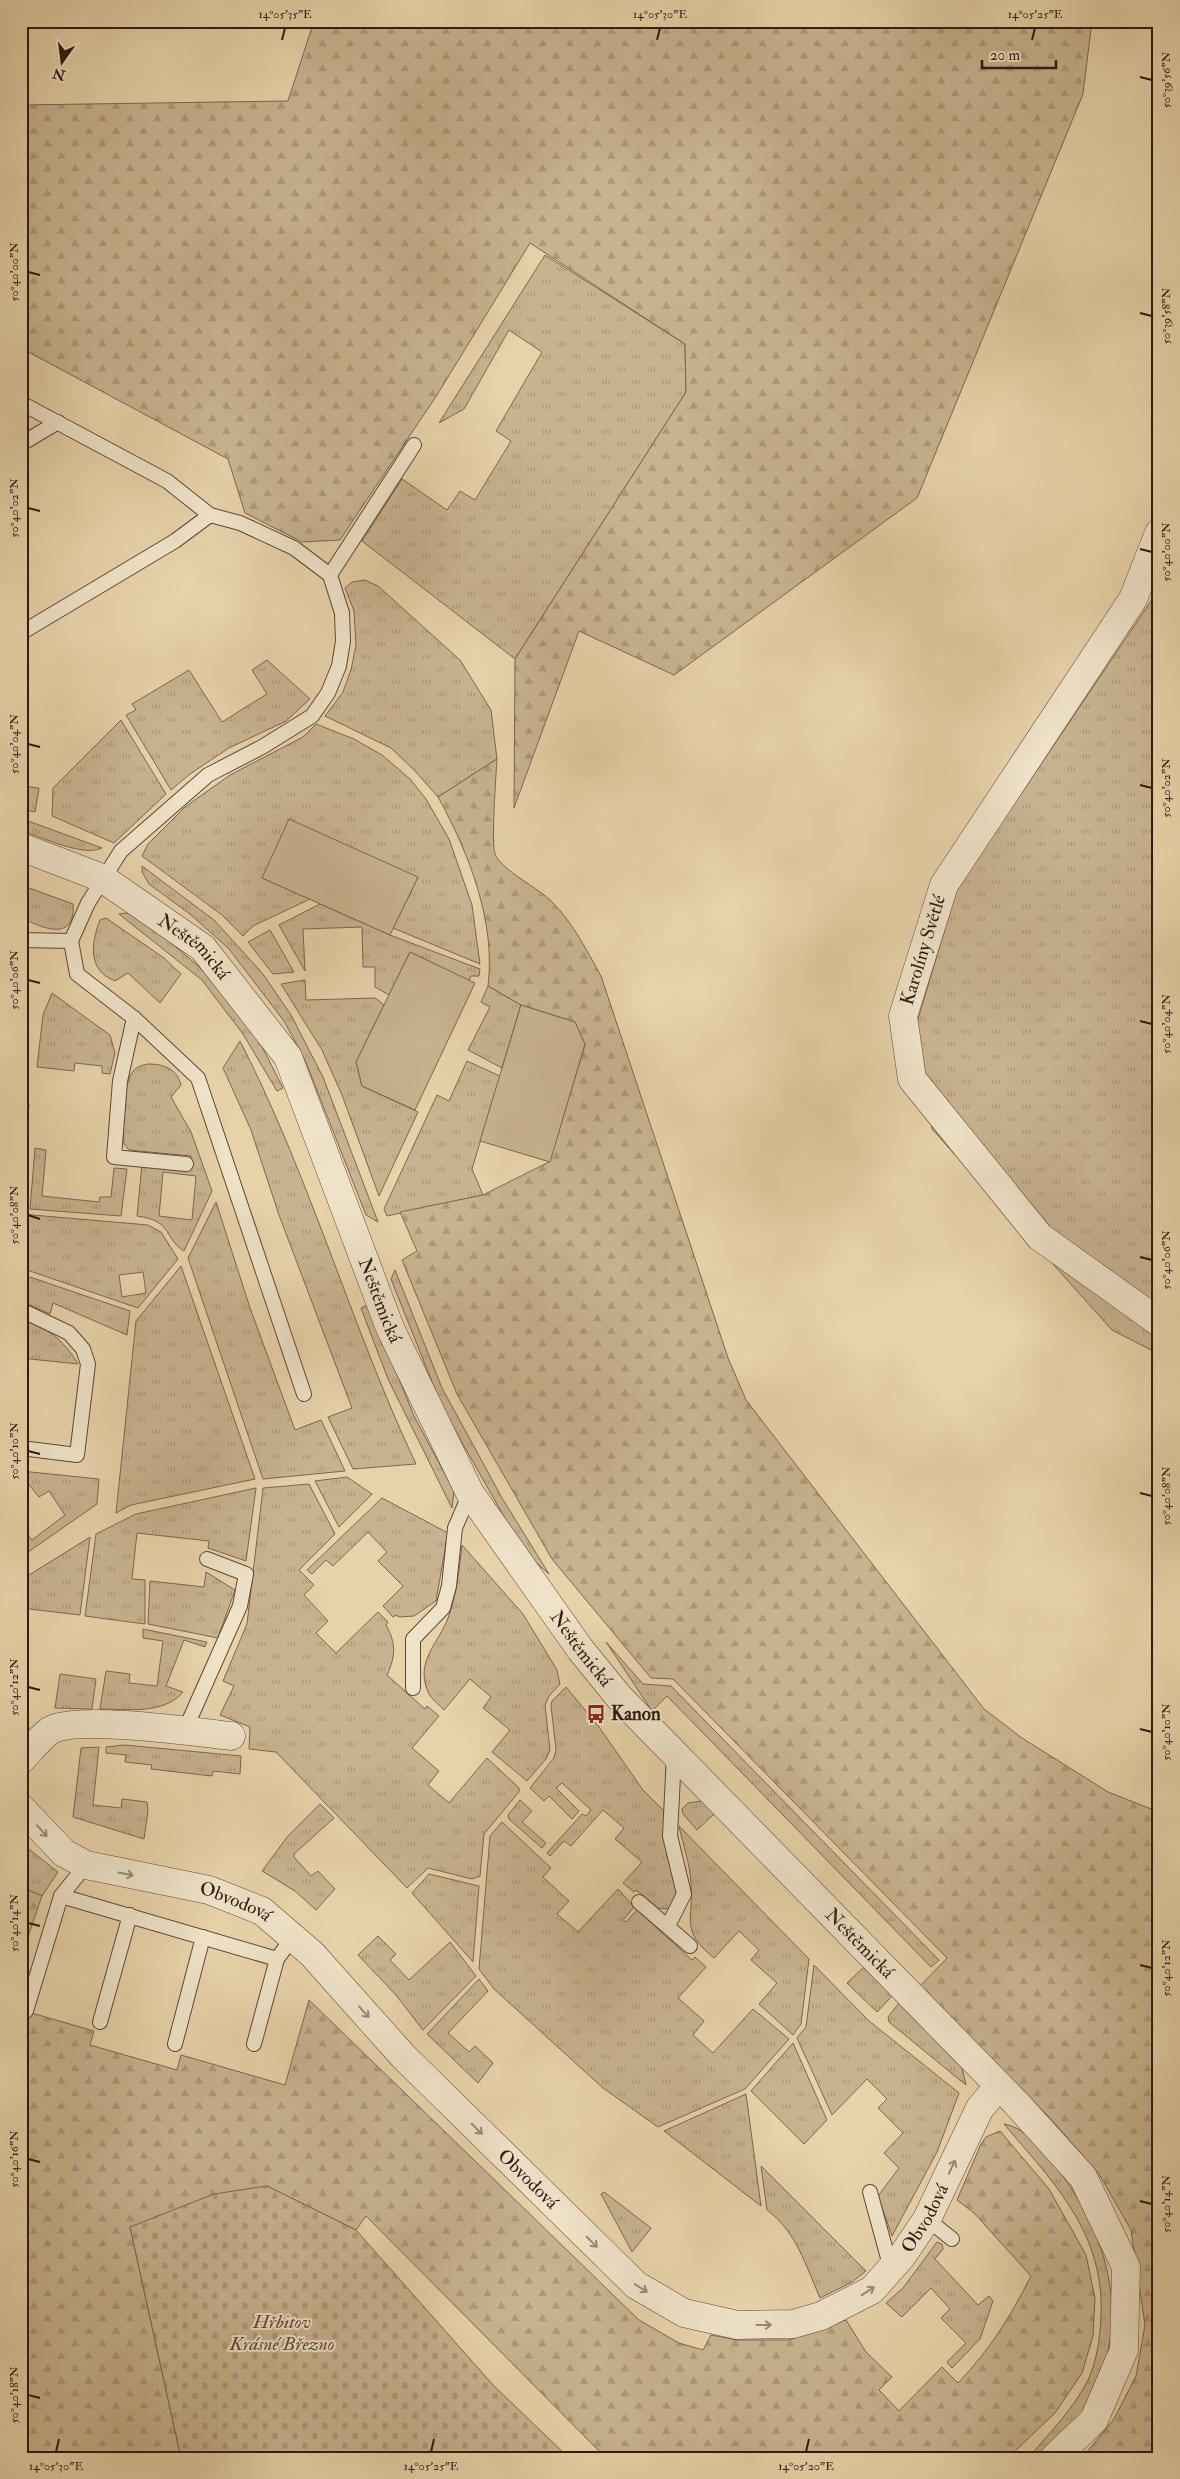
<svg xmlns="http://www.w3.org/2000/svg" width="1180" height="2479" font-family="'IM FELL Double Pica',serif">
<defs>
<pattern id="grass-tufts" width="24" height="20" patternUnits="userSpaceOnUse" patternTransform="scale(1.25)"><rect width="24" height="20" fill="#c8b390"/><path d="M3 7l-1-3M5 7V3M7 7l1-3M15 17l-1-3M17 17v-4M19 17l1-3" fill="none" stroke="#ac997b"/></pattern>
<pattern id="forest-firs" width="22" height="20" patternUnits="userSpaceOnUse" patternTransform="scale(1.25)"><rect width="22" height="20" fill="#c8b390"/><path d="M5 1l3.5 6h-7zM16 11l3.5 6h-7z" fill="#ac997b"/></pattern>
<pattern id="cemetery-stones" width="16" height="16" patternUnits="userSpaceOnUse" patternTransform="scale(1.25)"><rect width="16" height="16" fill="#c8b390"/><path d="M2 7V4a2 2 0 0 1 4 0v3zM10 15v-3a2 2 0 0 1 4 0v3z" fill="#ac997b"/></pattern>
</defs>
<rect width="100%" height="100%" fill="#e7d2aa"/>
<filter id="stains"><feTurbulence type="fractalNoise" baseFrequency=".004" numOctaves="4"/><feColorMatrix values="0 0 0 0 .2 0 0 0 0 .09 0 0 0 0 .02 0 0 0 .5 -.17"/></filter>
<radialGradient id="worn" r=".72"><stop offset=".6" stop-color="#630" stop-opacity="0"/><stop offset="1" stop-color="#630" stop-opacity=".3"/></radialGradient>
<g fill="url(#grass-tufts)" stroke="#7c6650" fill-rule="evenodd">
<path d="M545,255l140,89 1,48 -171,267 -153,-118 40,-62 45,31 13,-19 15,9 36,-59 -15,-10 46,-79 -33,-22 -45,79 -25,14z"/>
<path d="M365,580l13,6 82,74 31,50 6,49 -59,38 -23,-26 -24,-23 -66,-32 18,-24 8,-22 5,-25 -2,-34 -9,-23 7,-6z"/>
<path d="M1159,589v765l-47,-24 -180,-201 -16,-103 41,-137z"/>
<path d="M267,660l43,39 -24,22 -57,27 -39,26 -19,16 -45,-75 10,-5 -4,-6 57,-34 33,52 45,-28 -15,-24z"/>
<path d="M121,720l45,74 -52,49 -62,-27 1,-28z"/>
<path d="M316,724l38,15 28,16 28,24 16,20 23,40 23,66 8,59 -87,-36 25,-51 -156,1 48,21 -57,27 -10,10 -21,-21 -80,-59 6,-12 37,-37 45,-32 73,-38z"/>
<path d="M21,786l18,2 -4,24 -14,-3z"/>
<path d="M28,821l74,27c-18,9 -58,-10 -77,-16z"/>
<path d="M142,866l72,54 49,54 28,41 32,62 55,145 -12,-7 -61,-155 -21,-39 -55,-72 -39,-35 -41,-30 -7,-12z"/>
<path d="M21,885l52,19c3,38 -31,25 -52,13z"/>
<path d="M320,904l70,31 90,34 -1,7h-8l-2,5 -59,-29 -21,43 -14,-8v-20h-12l-1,-40 -59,2 2,42 -26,-46z"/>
<path d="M126,913l11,1 73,62 46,59 27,53 -6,3 -34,-57 -41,-54 -83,-66z"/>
<path d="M106,918l58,40 17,16 -21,29 -32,-30 -13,8c-28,-11 -24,-38 -15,-61z"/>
<path d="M270,930l24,42 -21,2 -25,-32z"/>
<path d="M305,980l1,20 69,-2 9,7 -28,57 6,24 56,26 -39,84 -37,-101 -20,-45 -41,-66z"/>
<path d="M488,986l33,19 -19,63 -34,-18 22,-43 -9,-5z"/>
<path d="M52,993l58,42 5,18 -5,21 -8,-1v-7l-27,-3 -1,8 -37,-4 6,-52z"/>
<path d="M240,1041c70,136 111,285 176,423l-63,5 -25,-52 24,-9 -73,-193 -28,-85 -28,-62z"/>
<path d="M467,1061l33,15 -28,93 11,26 -96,21 -3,-7 53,-114 12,6z"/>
<path d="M148,1064c16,0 29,5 33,21l-10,12 20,35 21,59 -28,60c-21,-13 -10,-30 -47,-35l5,-52 48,5 1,-13 -62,-6 -5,-6c-1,-17 -2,-61 10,-74 4,-4 9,-5 14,-6zM163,1172l33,4 -4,44 -33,-4z"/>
<path d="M21,1103l8,1 -8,86z"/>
<path d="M35,1148l11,2 -4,46 57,6 1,-5h11l3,-29 13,1 -6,47 -91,-7z"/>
<path d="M216,1202l34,106 45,122 26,-10 24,51 -82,8 -75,-221z"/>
<path d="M21,1214l127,11 13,7 17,27 -40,49 -117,-40zM143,1272l3,21 -24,4 -3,-22z"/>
<path d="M181,1266l74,213 -124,26 -15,8 20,-192z"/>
<path d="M395,1270l47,118 60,110 47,76 -25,-22 -82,-145 -51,-128z"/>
<path d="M21,1274l109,37 -3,24 -74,-32 -3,11 -29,-13z"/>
<path d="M369,1304l45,112 40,75 -2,17 -64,-129 -27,-71z"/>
<path d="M21,1316c24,10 44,25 57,48l-57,-6z"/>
<path d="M21,1471l78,8 -2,25 -76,53v-31l11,14 33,-25 -16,-24 -10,6 -18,-22z"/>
<path d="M347,1477l25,17 -33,33 -24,-46z"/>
<path d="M309,1484l26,50 -36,36 15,15 -10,10 24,26 -12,12 20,20 42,-41 10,10 -2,3c10,18 10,31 1,50l38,34 2,-3 12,10 -27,32 27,23 -11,14 21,18 38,-45 32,30v4l-35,42 -4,42 -8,3 -44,-11 -21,20 -131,-136 -27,-3 1,-22 -30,-12 14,-29 -11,-5 24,-57 16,-136z"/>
<path d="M256,1488l-10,73 -38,-13 1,-7 -72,-8 -5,46 13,1v44l-60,-8 11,-82 40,-20z"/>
<path d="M382,1498l66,35 -12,68 -22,15 -15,1 -3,-2 -3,2 -10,-11 20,-20 -25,-25 9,-9 -19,-20 -35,34 -7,-6 -14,14 -5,-4z"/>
<path d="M90,1537l-10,78 -59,-7v-28z"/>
<path d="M462,1545l61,69 34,56 3,14 -11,12 -4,9 5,45 -4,9 -19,22 -35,-29 18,-22 -27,-22 8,-11 -21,-18 -26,31c-6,-6 -15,-13 -17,-21 -11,-28 12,-47 21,-71 9,-24 11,-48 14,-73z"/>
<path d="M206,1572l29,18 -17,48 -70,-14 2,-43 54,6z"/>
<path d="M143,1629l64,13 -2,5 -21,-7 -18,46 17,6c-19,23 -57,17 -83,17l6,-38 24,3 -1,9 28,3 6,-45 -20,-3z"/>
<path d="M606,1642l37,42 28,2 268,274 -8,7 -264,-271 -15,15z"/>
<path d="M60,1674l36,5 -4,30 -37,-1z"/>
<path d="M566,1687l33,40 44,63 23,23 10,80 -2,10 -7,6 -9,-1 -22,-18 -2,2 -11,-9 19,-21 -27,-23 9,-11 -21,-18 -32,36 -7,-5 -14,15 -3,-3 35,-39 4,2 5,-6 -29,-27 -6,5 23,23 -7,8 -23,-23 -5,5 -14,-13 24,-30 2,-8 -5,-44 1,-5z"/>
<path d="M125,1745l116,11 -1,18 -27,-3 -1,5 -61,-7 1,-4 -27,-3 1,-7 -20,-2v-6z"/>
<path d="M99,1747l-6,58 28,3 1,-9 25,3 1,9 -4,28 -71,-22 8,-69z"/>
<path d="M520,1800l12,11 -10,11 24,21 -4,5 -33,-29 -1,-4z"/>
<path d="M701,1801l13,13 -17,16 -14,-16 -1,-5 6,-6z"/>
<path d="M320,1804l14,14 -40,36v3l17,19 7,-5 17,18 -19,21 -21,-19 -33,-20 26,-35z"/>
<path d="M502,1822l49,46 -8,9 26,24 -12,13 21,18 40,-43 16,18 -11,13 3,2 11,-12 55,50 3,-3 11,10 -28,31 26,23 -11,14 20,18 40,-44 36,30 -44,50 -87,38 -55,-39 -109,-99 -15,-20 11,-133z"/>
<path d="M679,1826l130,133 -8,65 -8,11 -34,-31 18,-21 -26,-23 8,-10 -20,-19 -25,27c-35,-29 -20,-37 -23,-75 -1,-19 -8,-38 -12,-57z"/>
<path d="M21,1843l37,29 -16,24 -21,-9z"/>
<path d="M429,1874l50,12 -6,76 -61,-69z"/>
<path d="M378,1936l18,18 -6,6 19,20 41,-38 26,34 -53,54 -28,-36 -37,-39z"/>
<path d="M814,1965l54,55 91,73 -22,59 -45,84 -14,-40 21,-28 -15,-15 19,-20 -25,-25 9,-9 -20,-20 -35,36 -35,-77 9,-11z"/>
<path d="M864,1967l28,29 -15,16 -30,-29z"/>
<path d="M479,1979l9,12 -40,42 21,19 6,-6 18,17 -15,20 -51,-49z"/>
<path d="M899,2003l63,65 4,17 -77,-63 -1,-5z"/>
<path d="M793,2043l34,77 -23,24 -53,-53z"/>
<path d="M746,2094l15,112 -97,-75z"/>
<path d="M1004,2124c26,5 42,30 58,51 51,69 69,154 25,231 -12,20 -30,36 -45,52h-17l6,-3c20,-24 43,-47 57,-75 9,-19 12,-43 13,-63 4,-84 -47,-134 -97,-193z"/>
<path d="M761,2166l105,105 -14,11 -32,16c-14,-32 -24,-67 -53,-88z"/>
<path d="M604,2192l47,36 -19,24 -31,-58z"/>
<path d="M937,2242l5,2 1,5 -8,10 43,46 11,-9 4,5 -13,38 -28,29 -5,-6 19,-19 -25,-25 9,-9 -19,-21 -29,29 -16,-14 17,-15z"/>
</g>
<g fill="url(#forest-firs)" stroke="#7c6650">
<path d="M314,21h778l-9,73 -166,404 -243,177 -95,-44 -65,177 1,-149 171,-267 -1,-48 -155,-101 -93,152 -97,145 -38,2 -57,-29 -17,-54 -207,-111v-243l267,-4z"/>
<path d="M497,759c-1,16 -6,84 -2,95 7,17 43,33 58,49 20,20 34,48 48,73l127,382 18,42 238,309 38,29 86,54 51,20v646h-77l32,-39 22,-43 9,-51 -14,-95 -32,-56 -49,-56 -130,-132 27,-28 -274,-279 -22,-1 -99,-119 -95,-165 -55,-134 15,-9 -17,-39 83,-17 66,-33 36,-117 -10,-23 -54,-17 -33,-19c8,-64 -19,-133 -50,-189z"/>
<path d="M21,1887l21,9 -21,61z"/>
<path d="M309,2000l330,320 40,23 24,7 8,-15 26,5h52l57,-20 20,32 26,25 -13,13 20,21 43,-44 16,16c32,-33 52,-66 73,-107l-57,-63 -17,-13 24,-56 5,-7 14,-6 49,58 37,66 9,43 -2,38 -11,37 -27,40 -43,41 -6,4h-400l-240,-242 -10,14 -89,-44 -137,41 51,231h-160v-448l73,21 -4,14 87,25 4,-15 104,30z"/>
</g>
<path fill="url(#cemetery-stones)" stroke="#7c6650" d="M267,2186l89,44 137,155 76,73h-388l-51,-231 84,-33z"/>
<g fill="#c8b390" stroke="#7c6650">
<path d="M289,819l129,58 -28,58 -128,-57z"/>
<path d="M410,952l65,31 -60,127 -53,-24 -6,-24z"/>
<path d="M521,1005l54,17 10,22 -35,118 -70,-21z"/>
</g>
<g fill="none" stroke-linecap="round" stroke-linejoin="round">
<g stroke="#5d4837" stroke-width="16">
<g id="lane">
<path d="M21,403l146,78 43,34 30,8 54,25 36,27 12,38 1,28 -4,25 -11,27 -16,23 -50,31 -54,28 -87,76 -33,52 -17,38 6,33 57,44 64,60 106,316"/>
<path d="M21,444l37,-22"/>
<path d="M330,575l84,-130"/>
<path d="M21,633l154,-92 35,-26"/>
<path d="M21,940l50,1"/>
<path d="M134,1018l-14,63 -6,76 72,7"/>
<path d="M21,1310l48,23 14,16 5,15 -11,91 -56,-7"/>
<path d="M413,1688v-49l30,-31 6,-22 6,-58 15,-35"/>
<path d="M185,1730l55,-124 6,-32 -39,-15"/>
<path d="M86,1865l-25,31 216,63 16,-22"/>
<path d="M639,1902l51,44"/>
<path d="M668,1926l16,-32 -14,-58 4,-81"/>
<path d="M26,2011l35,-115"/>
<path d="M100,2022l30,-107"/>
<path d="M175,2044l28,-107"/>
<path d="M254,2044l23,-85"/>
<path d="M870,2192l21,77"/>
<path d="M927,2219l25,20"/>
</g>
</g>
<g stroke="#5d4837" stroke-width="29">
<g id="street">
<path d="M1159,533l-26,66 -189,286 -41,131 9,63 128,158 119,85"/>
<path id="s1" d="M21,847l81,31 101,70 85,109 102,271 80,165 110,156 39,48 396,405 68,75 43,90 -2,83 -30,70 -40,38"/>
<path d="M21,1760c9,-9 20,-24 30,-30 28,-15 145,2 180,6"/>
<path id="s2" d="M21,1808l43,45 22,12 123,25 53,21 50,43 91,102 233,229 48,28 53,12 56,-1 28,-8 51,-26 30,-34 25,-37 53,-111 19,-22"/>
</g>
</g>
<use href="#lane" stroke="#efe2c8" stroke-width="14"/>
<use href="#street" stroke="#efe2c8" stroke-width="28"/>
</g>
<defs><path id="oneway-shaft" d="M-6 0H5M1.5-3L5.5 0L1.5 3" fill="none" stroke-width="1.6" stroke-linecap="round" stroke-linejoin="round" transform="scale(1.25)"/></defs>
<g stroke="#998876">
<use href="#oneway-shaft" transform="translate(42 1831) rotate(48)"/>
<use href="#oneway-shaft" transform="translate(126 1874) rotate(12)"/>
<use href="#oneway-shaft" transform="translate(364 2012) rotate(48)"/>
<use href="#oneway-shaft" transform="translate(477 2129) rotate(45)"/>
<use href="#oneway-shaft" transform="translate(952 2167) rotate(-65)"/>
<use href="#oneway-shaft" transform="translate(592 2242) rotate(45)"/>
<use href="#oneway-shaft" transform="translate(641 2288) rotate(32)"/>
<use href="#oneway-shaft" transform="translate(868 2291) rotate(-33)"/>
<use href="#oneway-shaft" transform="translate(764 2325)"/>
</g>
<path fill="none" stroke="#2f1a11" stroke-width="2" d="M282,40l3,-12M657,40l3,-12M1032,40l3,-12M1140,77l12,3M28,272l12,3M1140,313l12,3M28,508l12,3M1140,549l12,3M28,744l12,3M1140,785l12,3M28,980l12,3M1140,1021l12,3M28,1215l12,4M1140,1257l12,3M28,1451l12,3M1140,1493l12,3M28,1687l12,3M1140,1729l12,3M28,1923l12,3M1140,1965l12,3M28,2159l12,3M1140,2201l12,3M28,2395l12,3M56,2452l3,-13M431,2452l3,-13M806,2452l3,-13"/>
<defs>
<g id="bus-bare" transform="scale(1.5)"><path d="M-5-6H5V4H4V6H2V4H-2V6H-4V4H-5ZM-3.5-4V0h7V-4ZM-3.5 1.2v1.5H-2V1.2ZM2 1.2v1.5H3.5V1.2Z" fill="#8f2418" stroke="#efe2c8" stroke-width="2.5" paint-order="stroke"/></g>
</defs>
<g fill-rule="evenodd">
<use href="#bus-bare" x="596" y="1714"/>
</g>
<g text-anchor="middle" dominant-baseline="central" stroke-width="4" stroke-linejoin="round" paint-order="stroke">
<g font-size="19" fill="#2f1a11" stroke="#efe2c8">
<text stroke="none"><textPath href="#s1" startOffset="202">Neštěmická</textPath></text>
<text transform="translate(923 950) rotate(-73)">Karolíny Světlé</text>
<text stroke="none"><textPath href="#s1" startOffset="608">Neštěmická</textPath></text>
<text stroke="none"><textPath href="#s1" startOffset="1012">Neštěmická</textPath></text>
<text stroke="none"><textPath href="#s2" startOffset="242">Obvodová</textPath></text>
<text stroke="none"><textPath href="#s1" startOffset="1418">Neštěmická</textPath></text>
<text stroke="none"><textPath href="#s2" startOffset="648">Obvodová</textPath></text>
<text stroke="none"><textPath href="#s2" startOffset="1141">Obvodová</textPath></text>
</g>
<g font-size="19" font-weight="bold" fill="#2f1a11" stroke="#efe2c8" text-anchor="start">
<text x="611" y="1714">Kanon</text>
</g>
<g font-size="19" font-style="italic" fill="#5d4837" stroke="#efe2c8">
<text x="282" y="2322">Hřbitov<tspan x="282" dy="22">Krásné Březno</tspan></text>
</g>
</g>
<rect width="1180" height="2479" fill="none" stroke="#e7d2aa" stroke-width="55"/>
<g transform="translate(62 62) rotate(194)" stroke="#efe2c8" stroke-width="4" paint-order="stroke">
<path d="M0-4L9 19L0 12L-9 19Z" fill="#2f1a11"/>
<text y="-8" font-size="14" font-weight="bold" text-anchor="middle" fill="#2f1a11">N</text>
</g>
<path d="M982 60v8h74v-8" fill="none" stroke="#2f1a11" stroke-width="2.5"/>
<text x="990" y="60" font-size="15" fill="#2f1a11" stroke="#efe2c8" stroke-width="4" paint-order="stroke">20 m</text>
<rect x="28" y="28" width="1124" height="2424" fill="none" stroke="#2f1a11" stroke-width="2"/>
<g font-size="12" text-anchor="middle" fill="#2f1a11">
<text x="285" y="18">14°05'35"E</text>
<text x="660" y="18">14°05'30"E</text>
<text x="1035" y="18">14°05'25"E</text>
<text transform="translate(1166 80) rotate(-90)" y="4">50°39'56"N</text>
<text transform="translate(14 272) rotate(-90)" y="4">50°40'00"N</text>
<text transform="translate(1166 316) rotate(-90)" y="4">50°39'58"N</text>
<text transform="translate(14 508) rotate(-90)" y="4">50°40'02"N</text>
<text transform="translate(1166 552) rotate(-90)" y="4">50°40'00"N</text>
<text transform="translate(14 744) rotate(-90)" y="4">50°40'04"N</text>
<text transform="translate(1166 788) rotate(-90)" y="4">50°40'02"N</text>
<text transform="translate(14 980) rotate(-90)" y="4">50°40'06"N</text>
<text transform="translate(1166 1024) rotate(-90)" y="4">50°40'04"N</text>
<text transform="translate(14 1215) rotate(-90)" y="4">50°40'08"N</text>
<text transform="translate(1166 1260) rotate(-90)" y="4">50°40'06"N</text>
<text transform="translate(14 1451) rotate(-90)" y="4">50°40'10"N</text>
<text transform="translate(1166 1496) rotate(-90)" y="4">50°40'08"N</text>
<text transform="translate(14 1687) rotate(-90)" y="4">50°40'12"N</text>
<text transform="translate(1166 1732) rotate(-90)" y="4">50°40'10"N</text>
<text transform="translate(14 1923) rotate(-90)" y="4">50°40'14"N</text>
<text transform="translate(1166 1968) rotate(-90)" y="4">50°40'12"N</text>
<text transform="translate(14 2159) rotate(-90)" y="4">50°40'16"N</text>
<text transform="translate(1166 2204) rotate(-90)" y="4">50°40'14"N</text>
<text transform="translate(14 2395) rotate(-90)" y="4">50°40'18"N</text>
<text x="56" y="2470">14°05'30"E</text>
<text x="431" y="2470">14°05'25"E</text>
<text x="806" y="2470">14°05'20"E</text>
</g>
<rect width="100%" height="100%" filter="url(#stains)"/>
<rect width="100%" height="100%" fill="url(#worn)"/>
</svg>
